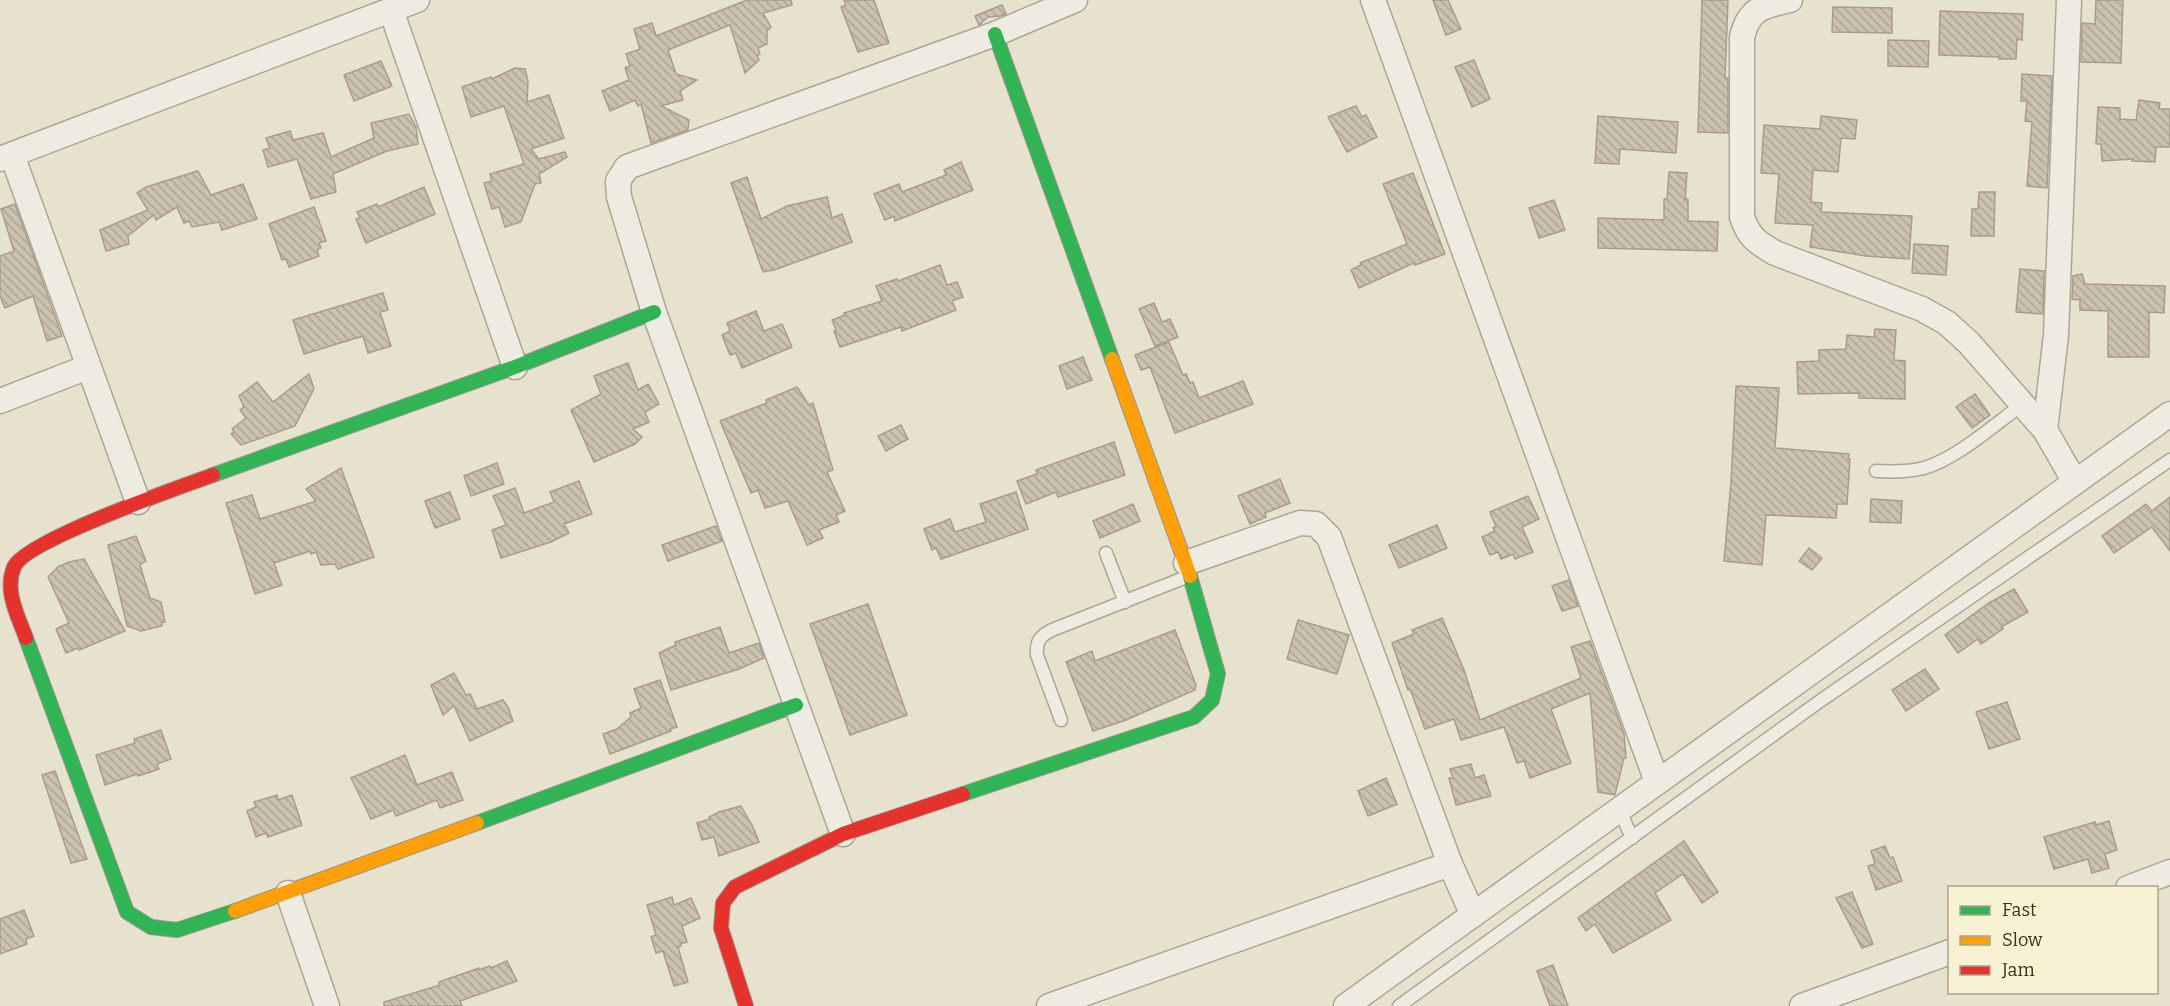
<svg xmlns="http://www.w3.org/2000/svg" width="2170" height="1006" font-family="Bitter,serif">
<defs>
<pattern id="building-back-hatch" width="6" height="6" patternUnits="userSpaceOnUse" patternTransform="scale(1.5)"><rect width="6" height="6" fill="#cac1af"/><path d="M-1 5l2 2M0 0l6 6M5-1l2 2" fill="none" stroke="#aea696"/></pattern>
</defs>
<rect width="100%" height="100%" fill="#e6e2ce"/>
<g fill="url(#building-back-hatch)" stroke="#a69e8d" stroke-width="1.5">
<path d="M747,0h44l1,5 -29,8 8,14 -4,4v13l-9,4 2,6 -3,2 2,4 -14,13 -15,-48 -62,25 8,24 21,6 -17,11 3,9 -22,6 28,14 -1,10 -37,13 -10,-39 -3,2 -3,-6 -25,11 -8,-20 27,-11 -4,-12 5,-2 -4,-12 14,-5 -6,-20 18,-6 4,13z"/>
<path d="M844,0h30l15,43 -31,9 -17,-45 5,-2z"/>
<path d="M1433,0h15l13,29 -15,6z"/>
<path d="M1702,0h26l-3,78h3v55l-30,-1z"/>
<path d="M2096,0h27l-2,63 -40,-1 1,-39 13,1z"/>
<path d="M1002,5l4,9 -6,2 -12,1 -9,8 -4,-9z"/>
<path d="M1833,7l59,1v25l-60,-1z"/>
<path d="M1940,11l83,3 -1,26 -5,-1 -1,20h-17v-2l-60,-2z"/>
<path d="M1888,40l41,1 -1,26 -40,-1z"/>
<path d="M1474,60l16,39 -18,8 -17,-40z"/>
<path d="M381,61l11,25 -38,15 -10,-26z"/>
<path d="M515,68l10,1 3,12 -1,21 22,-7 15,43 -33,11 8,10 26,-7 2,5 -28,17 2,9 -6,1 -14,38 -16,5 -6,-20 -7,2 -8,-26 8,-2 -2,-7 34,-10 -20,-58 -33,11 -9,-30 29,-10 1,2z"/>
<path d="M2022,74l30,2 -5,112 -20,-2 5,-64 -7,-1 2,-20h-6z"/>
<path d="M2139,100l21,3 -1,6h11v38h-14l-1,15 -23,-1 1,-2 -31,2 -1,-17h-5l2,-37 22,1v11l16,1z"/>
<path d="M1356,106l6,11 4,-2 11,22 -30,15 -19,-35z"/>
<path d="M409,114l7,13 2,17 -31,7 -54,23 3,18 -25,7 -14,-40 -29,8 -5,-17 7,-2 -4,-10 24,-7 3,9 30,-7 8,24 43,-19 -3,-15z"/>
<path d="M1598,116l80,6 -2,31 -56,-4 -1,15 -24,-1z"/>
<path d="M1821,116l36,4 -2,19 -14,-1 -3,34 -25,-2 -2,32 11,1 -1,9 91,4 -3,43 -43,-3 -56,-9 3,-22 -38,-2 4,-49 -18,-1 3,-48 56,4z"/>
<path d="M961,162l12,28 -78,31 -1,-5 -9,4 -11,-26 25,-10 3,8 44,-17 -2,-5z"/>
<path d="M198,171l13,24 32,-11 14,35 -35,11 -3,-8 -27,5 -3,-6 -5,2 -7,-16 -21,13 -2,-5 -26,21 1,8 -23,7 -6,-21 48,-20 -11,-17 9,-6z"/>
<path d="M1669,172l18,1 -2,26h3v22l30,1 -1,29 -119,-3v-30l66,2v-21h3z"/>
<path d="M1413,173l32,81 -30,11 -1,-2 -55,25 -8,-18 10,-5 -1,-2 47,-19 -24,-60z"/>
<path d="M747,177l14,42 26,-13 40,-9 5,21 10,-4 10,28 -78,28 -11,2 -32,-89z"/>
<path d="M424,187l11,27 -69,29 -10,-24 4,-1 -3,-6 20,-8 1,3z"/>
<path d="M1979,192h16l-1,44h-23l1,-27h6z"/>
<path d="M1554,200l11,30 -26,8 -10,-30z"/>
<path d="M15,204l47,132 -15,5 -14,-45 -28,12 -5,-12v-40l14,-5 -13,-42z"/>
<path d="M314,207l12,34 -7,2 2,5 -4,2 2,6 -30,11 -3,-8 -4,1 -13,-36z"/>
<path d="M1914,244l34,2 -2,29 -34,-2z"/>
<path d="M940,265l7,20 10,-3 6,15 -11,4 4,9 -54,21 -1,-4 -61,20 -6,-16 2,-1 -4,-10 13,-5 -1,-2 38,-12 -6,-15 21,-7 1,2z"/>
<path d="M2020,269l24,2 -1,43 -27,-2z"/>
<path d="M2082,274l3,10 80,2 -1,27 -15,-1v45h-41v-46l-28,-1v-10l-8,-1 1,-23z"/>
<path d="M383,293l5,17 -8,2 11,34 -23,7 -5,-17 -59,18 -11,-34z"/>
<path d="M1154,303l8,19 8,-3 8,18 -23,9 -16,-37z"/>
<path d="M756,311l8,20 18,-7 10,23 -50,21 -6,-15 -6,2 -8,-20 8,-4 -3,-8z"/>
<path d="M1875,329l21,1 -2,30 11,1v38l-46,-1v-5l-61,1 -1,-32 22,-1v-11l27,-1 1,-14 27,2z"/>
<path d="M1169,342l14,33 3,-1 4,9 3,-1 6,16 44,-17 10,23 -78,29 -25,-66 -9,3 -6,-15z"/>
<path d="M1083,357l9,23 -25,9 -8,-23z"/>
<path d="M628,363l10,27 10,-6 11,20 -14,8 4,10 -16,7 9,8 -7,7 -41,18 -23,-52 30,-16 -7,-18z"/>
<path d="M309,374l5,15 -19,37 -54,19 -10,-11 3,-2 -2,-3 14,-11 -6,-8 4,-3 -5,-11 18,-14 16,20z"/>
<path d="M1736,386l43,2 -4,60 74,6 -1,5h2l-3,45h-10l-1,14 -70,-3 -4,50 -38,-4 7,-79z"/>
<path d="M797,387l12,18 4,-2 20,67 -6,2 18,39 -9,4 3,7 -20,8 4,8 -16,7 -19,-44 -23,7 -7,-18 -7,3 -31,-72 47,-18 -1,-3z"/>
<path d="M1975,394l15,21 -18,13 -16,-21z"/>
<path d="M901,425l7,14 -22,12 -8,-15z"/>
<path d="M1114,442l11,33 -67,22 -2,-5 -30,12 -9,-23 20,-7 -1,-4z"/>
<path d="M497,463l7,21 -33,12 -7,-20z"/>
<path d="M341,468l33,89 -36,12 -3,-5 -14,1 -5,-13 -5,2 -1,-3 -36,12 8,22 -27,9 -29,-91 26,-8 8,24 56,-18 -10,-12z"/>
<path d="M1280,479l10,24 -25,10 1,4 -16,7 -12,-28z"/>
<path d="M579,481l13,33 -28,10 5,9 -18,9 -50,16 -9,-28 14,-5 -13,-29 22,-8 9,25 30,-11 -4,-10z"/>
<path d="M450,492l10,27 -25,9 -10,-27z"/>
<path d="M1016,492l12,37 -87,30 -5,-11 -4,2 -8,-21 26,-10 5,13 31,-10 -6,-18z"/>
<path d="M1528,496l11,23 -17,8 11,25 -18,7 -2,-5 -12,5 -3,-7 -8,3 -8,-18 13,-6 -2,-3 3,-1 -6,-15z"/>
<path d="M2170,497v54l-18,-24 -38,26 -12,-17 44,-32 6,7z"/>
<path d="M1871,499l31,2 -1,22 -31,-1z"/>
<path d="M1133,504l7,17 -40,17 -7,-17z"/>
<path d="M1437,525l10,23 -48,20 -10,-23z"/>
<path d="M716,526l6,15 -54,20 -6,-16z"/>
<path d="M136,536l10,25 -6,4 10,33 11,4 4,20h-3v4l-21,5 -14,-5 -19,-81z"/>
<path d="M1809,548l13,10 -10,12 -13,-9z"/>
<path d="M84,559l41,72 -46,19 -1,-2 -12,5 -10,-24 13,-6 -21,-46 10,-10 11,-5z"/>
<path d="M1569,580l9,26 -16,5 -10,-25z"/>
<path d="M2014,589l14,23 -27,15 2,2 -22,15 -3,-5 -20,14 -13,-18 44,-32z"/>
<path d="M868,604l39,111 -57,20 -40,-111z"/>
<path d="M1442,618l22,52 16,50 101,-42 -10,-31 19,-6 34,93 2,24h-2l-9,37 -17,-3 -8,-99 -39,16 20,54 -41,15 -6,-17 -7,2 -13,-36 -43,13 -7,-21 -29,10 -15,-40 -2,1 -16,-47 22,-9 -2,-4z"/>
<path d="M1298,620l51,15 -12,39 -50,-15z"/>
<path d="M720,627l9,26 30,-10 5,15 -25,11 -68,21 -12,-37 17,-8 -1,-3z"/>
<path d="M1175,630l21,55 -1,5 -69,30 -33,11 -27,-69 26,-11 3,10z"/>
<path d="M1925,669l14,20 -33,22 -14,-21z"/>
<path d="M454,673l12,22 4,-1 7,15 26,-9 5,7 5,14 -43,20 -16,-35 -11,9 -12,-30z"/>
<path d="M660,680l17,47 -7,2 1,2 -61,23 -7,-20 14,-5 14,-12 -1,-4 11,-5 -7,-19z"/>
<path d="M2007,702l13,37 -31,10 -13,-37z"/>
<path d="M161,730l10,29 -14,5 2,5 -21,7 -1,-2 -32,11 -9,-30 39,-12 -1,-4z"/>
<path d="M405,755l12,30 35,-13 11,28 -23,8 -3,-8 -41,16 -3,-6 -22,9 -20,-41z"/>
<path d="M1471,764l4,14 9,-3 7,21 -35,9 -7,-27h4l-3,-9z"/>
<path d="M55,771l32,88 -16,4 -29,-88z"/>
<path d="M1386,778l11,26 -29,12 -10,-25z"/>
<path d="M277,795l1,5 14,-5 10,30 -34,12 -2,-4 -10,4 -9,-26 9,-4 -2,-5z"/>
<path d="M741,806l12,21 6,15 -40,14 -5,-19 -12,3 -5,-17 13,-4 -1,-2 10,-5z"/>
<path d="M2109,821l8,29 -12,4 4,14 -17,5 -4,-14 -34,10 -10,-32 51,-15 1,3z"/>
<path d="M1684,841l34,51 -16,11 -19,-29 -28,19 16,27 -58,33 -18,-29 -9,7 -8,-13z"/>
<path d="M1885,846l5,12 3,-1 9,24 -26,9 -8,-24 7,-2 -4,-13z"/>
<path d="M1852,892l21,52 -11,4 -26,-50z"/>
<path d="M672,897l2,8 17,-7 9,20 -18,8 5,16 -7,2 1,2 -3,1 10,35 -14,4 -11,-35 -7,2 -5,-16 5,-2 -9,-30z"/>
<path d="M24,910l10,26 -8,3 1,5 -27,10v-35z"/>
<path d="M507,961l10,20 -57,20 2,5h-78v-4l56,-17 -1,-3 40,-14v2l11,-4 1,2z"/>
<path d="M1553,965l15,41h-18l-13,-35z"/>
</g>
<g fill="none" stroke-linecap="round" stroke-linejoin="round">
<g stroke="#aba797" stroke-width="15">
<g id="lane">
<path d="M1876,471c17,1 32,1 48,-3 32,-9 71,-44 99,-64"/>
<path d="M1106,553l19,49"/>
<path d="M1061,720l-24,-65c-1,-14 3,-19 15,-25l137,-54"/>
<path d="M1619,809l13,29"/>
<path d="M1399,1006l421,-305 350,-241"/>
</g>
</g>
<g stroke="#aba797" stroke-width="27">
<g id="street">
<path d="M1373,0l284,782"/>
<path d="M1790,0c-27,6 -41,8 -48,37v180c7,20 14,25 33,36l147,56 25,14 22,20 76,87 30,52"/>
<path d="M391,10l124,357"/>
<path d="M12,155l126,347"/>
<path d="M0,159l417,-159"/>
<path d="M0,401l88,-34"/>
<path d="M2045,430l11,-95 13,-335"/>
<path d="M1186,563l114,-40 16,1 13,13 121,327"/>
<path d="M843,834l-189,-522 -35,-115 -1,-16 9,-14 368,-133 80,-34"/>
<path d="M2128,888l42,-16"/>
<path d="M288,893l39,113"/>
<path d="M1049,1006l401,-142 23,51"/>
<path d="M1346,1006l824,-592"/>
<path d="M1802,1006l148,-54"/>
</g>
</g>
<g stroke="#9b9687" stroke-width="16">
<g id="fast">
<path d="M995,34l117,325"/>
<path d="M213,475l302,-108 139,-55"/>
<path d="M26,638l101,274 24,15 26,3 58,-19"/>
<path d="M963,794l231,-77 18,-17 6,-26 -28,-98"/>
<path d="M477,823l319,-118"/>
</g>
</g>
<g stroke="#9b9687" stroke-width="16">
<g id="slow">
<path d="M1112,359l78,217"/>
<path d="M235,911l242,-88"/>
</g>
</g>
<g stroke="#9b9687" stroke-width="16">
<g id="jam">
<path d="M26,638c-8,-22 -22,-47 -12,-71 11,-26 166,-80 199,-92"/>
<path d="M746,1006l-25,-78 2,-25 12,-16 108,-53 120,-40"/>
</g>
</g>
<use href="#lane" stroke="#eeebe0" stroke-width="12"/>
<use href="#street" stroke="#eeebe0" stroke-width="24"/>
<use href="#fast" stroke="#30b455" stroke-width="14"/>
<use href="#slow" stroke="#ff9f0a" stroke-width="14"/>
<use href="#jam" stroke="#e5322d" stroke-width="14"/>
</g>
<rect x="1948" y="886" width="210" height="108" fill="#f7f2d4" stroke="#aca48b" stroke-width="1.5"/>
<rect x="1960" y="906" width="30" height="9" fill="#30b455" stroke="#aca48b" stroke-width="1.5"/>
<text x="2002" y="916" font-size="18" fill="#3b301e">Fast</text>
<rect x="1960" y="936" width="30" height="9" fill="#ff9f0a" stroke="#aca48b" stroke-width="1.5"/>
<text x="2002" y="946" font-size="18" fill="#3b301e">Slow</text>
<rect x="1960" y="966" width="30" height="9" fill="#e5322d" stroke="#aca48b" stroke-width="1.5"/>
<text x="2002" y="976" font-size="18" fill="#3b301e">Jam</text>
</svg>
